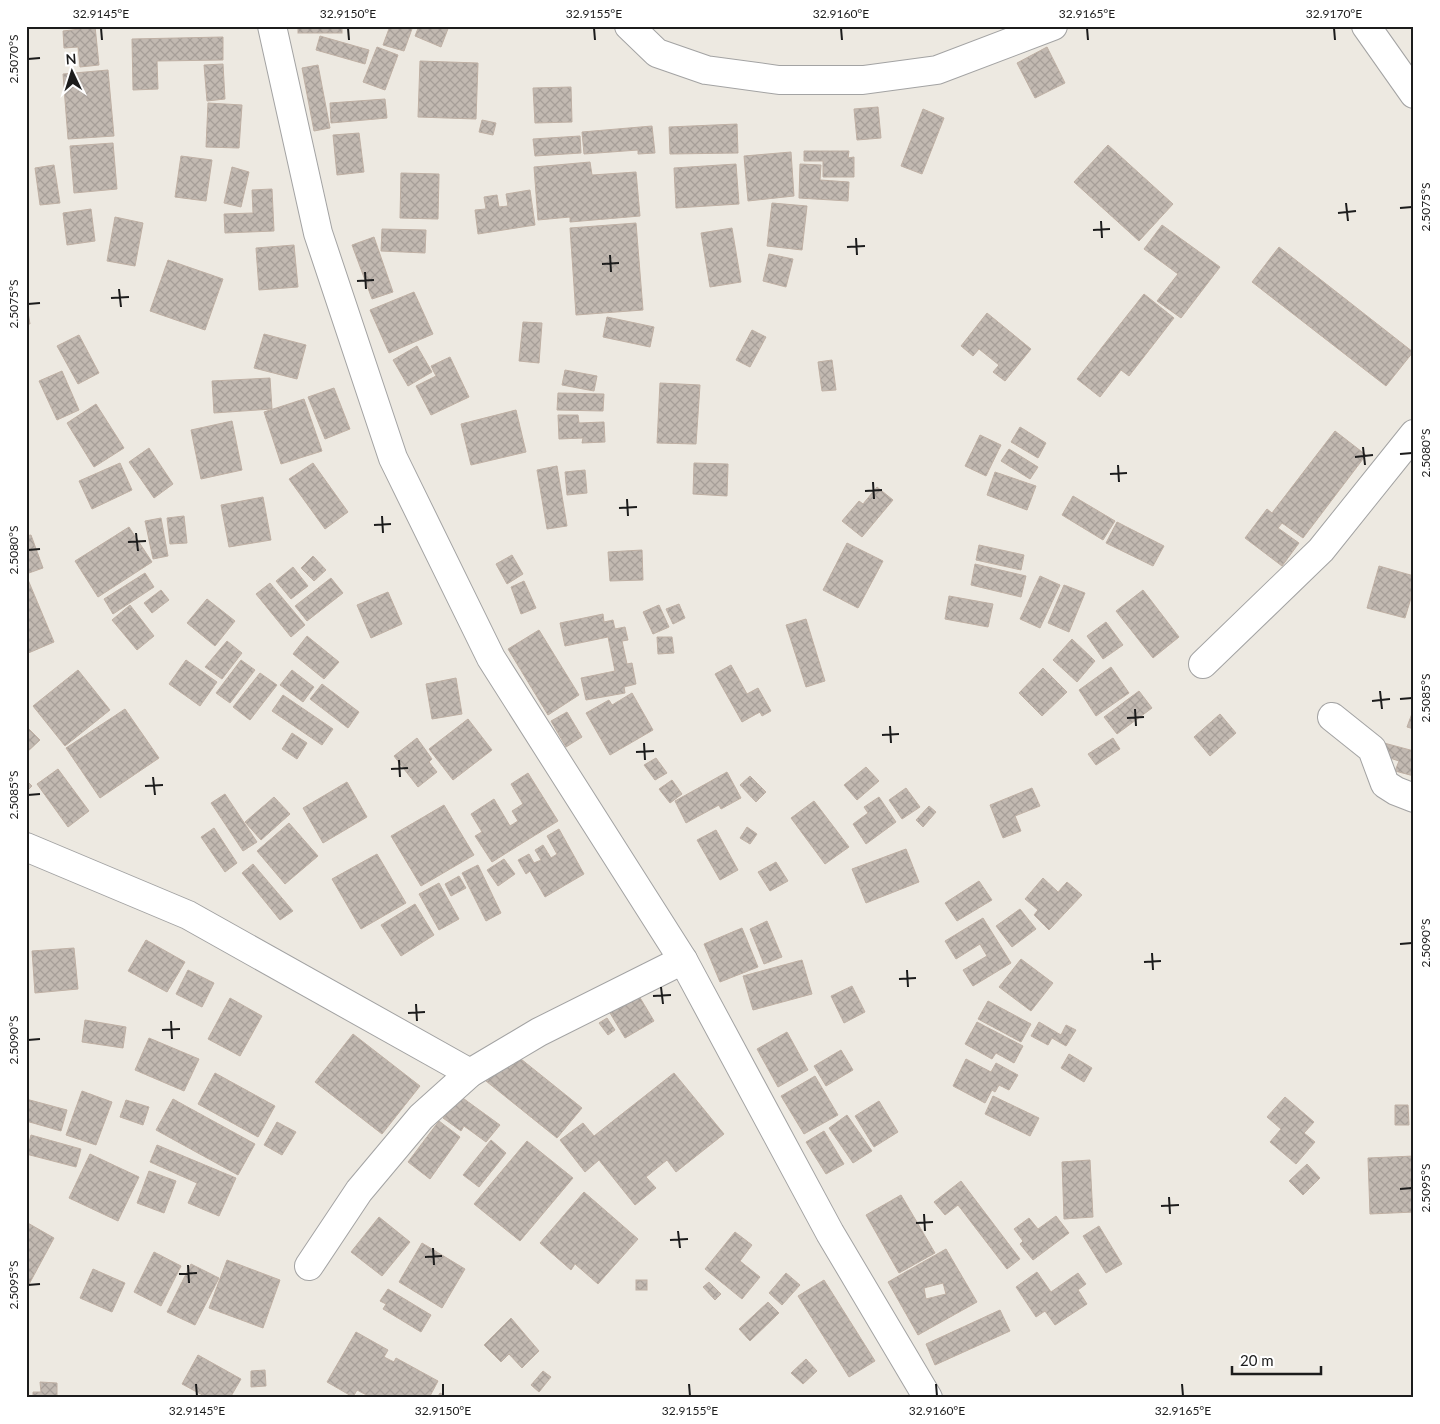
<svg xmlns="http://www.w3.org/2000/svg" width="1440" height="1424" font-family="Lato,sans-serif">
<defs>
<pattern id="building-cross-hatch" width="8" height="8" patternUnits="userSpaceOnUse" patternTransform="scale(1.25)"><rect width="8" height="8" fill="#c2b9b1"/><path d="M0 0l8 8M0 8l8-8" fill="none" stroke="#a69e98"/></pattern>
</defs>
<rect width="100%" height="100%" fill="#ede9e1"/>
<g fill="url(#building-cross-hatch)" stroke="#bfb0a4" fill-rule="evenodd">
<path d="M80,26h15l4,39 -19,2 -2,-20 -14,1 -1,-17 17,-2z"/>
<rect x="298" y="26" width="44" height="7"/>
<path d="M390,26h23l-9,25 -21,-6z"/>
<path d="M419,26h30l-8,21 -26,-11z"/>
<path d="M320,36l49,14 -4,14 -49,-14z"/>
<path d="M223,37v23l-66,1 1,28 -25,1 -1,-51z"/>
<path d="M377,47l21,8 -13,35 -22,-8z"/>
<path d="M1047,47l18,36 -30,15 -18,-35z"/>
<path d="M420,61l58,2 -2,56 -58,-2z"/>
<path d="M223,64l2,35 -18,2 -3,-36z"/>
<path d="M318,65l12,63 -16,3 -12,-63z"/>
<path d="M108,70l6,66 -46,3 -5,-65z"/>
<path d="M571,87l1,35 -37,1 -2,-35z"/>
<path d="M385,99l2,19 -56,5 -1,-20z"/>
<path d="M208,103l34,2 -3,43 -33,-1z"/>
<path d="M878,107l3,31 -24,2 -3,-31z"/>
<path d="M923,109l21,9 -22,56 -21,-8z"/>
<path d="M482,120l14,3 -3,12 -14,-3z"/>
<path d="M737,124l1,29 -68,1 -1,-27z"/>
<path d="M652,126l3,27 -17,1v-4l-54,4 -2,-22z"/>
<path d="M359,133l5,39 -27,3 -4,-40z"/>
<path d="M580,136l1,17 -46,3 -2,-17z"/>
<path d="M113,143l4,46 -43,4 -4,-47z"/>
<path d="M1108,145l65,59 -34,37 -65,-59z"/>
<path d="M804,151h45l-1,7 6,-1v20h-31v-16h-19z"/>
<path d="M791,152l3,44 -46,5 -4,-45z"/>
<path d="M181,156l31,4 -6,41 -31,-4z"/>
<path d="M590,162l2,13 44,-3 4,44 -70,6v-5l-32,3 -4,-53z"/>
<path d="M736,164l3,40 -63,4 -2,-40z"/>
<path d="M800,164l21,1 -1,15 29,2 -1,19 -49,-3z"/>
<path d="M54,165l6,38 -20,2 -5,-37z"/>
<path d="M232,167l17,5 -8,35 -17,-4z"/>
<path d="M401,173l38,1 -1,45 -38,-1z"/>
<path d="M272,189l2,42 -49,2 -1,-19 29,-1 -1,-23z"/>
<path d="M530,190l5,35 -57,9 -3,-24 11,-1 -2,-12 13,-2 2,12 9,-1 -2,-12z"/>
<path d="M772,203l35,3 -5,44 -35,-4z"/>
<path d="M91,209l4,32 -28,4 -4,-32z"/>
<path d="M115,217l28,6 -8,43 -28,-5z"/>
<path d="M636,223l7,87 -67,5 -6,-87z"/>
<path d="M1162,225l58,42 -39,51 -24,-17 21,-27 -34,-25z"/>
<path d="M732,228l9,54 -31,5 -9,-54z"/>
<path d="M382,229l44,1 -1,23 -44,-2z"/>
<path d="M374,237l19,55 -21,7 -20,-54z"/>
<path d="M294,245l4,42 -39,3 -3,-42z"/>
<path d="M1279,247l134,105 -27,34 -134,-104z"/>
<path d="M769,254l24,5 -7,28 -23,-6z"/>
<path d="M168,260l55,19 -18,51 -55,-19z"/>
<path d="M414,292l19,42 -44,19 -19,-43z"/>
<path d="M1144,294l30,24 -45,58 -8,-6 -21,27 -23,-18z"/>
<path d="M26,301l4,23h-4z"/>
<path d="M987,313l44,36 -26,32 -12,-9 6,-7 -20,-16 -6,7 -12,-10z"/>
<path d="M607,317l47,10 -4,20 -47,-10z"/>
<path d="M523,322l19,1 -3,40 -20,-2z"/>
<path d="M752,330l14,7 -16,30 -14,-7z"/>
<path d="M264,334l42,11 -9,34 -43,-11z"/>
<path d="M79,335l20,38 -21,11 -21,-38z"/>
<path d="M417,346l15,26 -24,14 -15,-26z"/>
<path d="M450,357l19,40 -38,18 -15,-29 20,-10 -5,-10z"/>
<path d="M832,360l4,30 -14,1 -4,-29z"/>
<path d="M565,370l32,6 -3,15 -32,-6z"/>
<path d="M62,371l17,39 -22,10 -18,-39z"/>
<path d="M270,378l2,31 -58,4 -2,-32z"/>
<path d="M660,383l40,2 -4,59 -39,-1z"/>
<path d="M334,388l16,41 -25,10 -17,-42z"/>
<path d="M558,393l46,1 -1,17 -46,-1z"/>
<path d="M304,399l18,52 -41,13 -17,-52z"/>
<path d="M96,404l28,44 -30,19 -27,-44z"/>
<path d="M516,410l10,42 -55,13 -10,-41z"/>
<path d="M558,415h20l1,8 25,-1 1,20 -23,1 1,-5 -24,1z"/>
<path d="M232,421l10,49 -41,9 -10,-49z"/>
<path d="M1020,427l26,16 -8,15 -27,-16z"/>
<path d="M1335,431l31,24 -63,83 -21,-15 -4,5 21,15 -17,23 -37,-28 22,-29 5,4z"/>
<path d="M980,435l21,10 -15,31 -21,-10z"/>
<path d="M149,448l24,36 -19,14 -25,-36z"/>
<path d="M1009,449l29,18 -8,12 -29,-18z"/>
<path d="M120,463l12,27 -40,19 -13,-28z"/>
<path d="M313,463l35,49 -23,17 -36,-50z"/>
<path d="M694,463l34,1 -1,32 -34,-2z"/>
<path d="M557,466l10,60 -20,3 -10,-59z"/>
<path d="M585,470l2,23 -20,2 -2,-23z"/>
<path d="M995,472l41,14 -9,24 -40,-15z"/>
<path d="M877,487l16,13 -31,37 -20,-16 17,-20 4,3z"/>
<path d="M1073,496l42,25 -12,19 -41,-25z"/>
<path d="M263,497l8,43 -42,7 -8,-42z"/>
<path d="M184,516l3,27 -17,1 -3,-26z"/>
<path d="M161,518l7,38 -15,3 -8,-38z"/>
<path d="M1117,522l47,24 -11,20 -47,-23z"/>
<path d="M129,527l23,35 -54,35 -23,-36z"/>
<path d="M31,535l12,33 -17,6v-38z"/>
<path d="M847,543l36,18 -25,47 -35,-18z"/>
<path d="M979,545l45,10 -3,15 -45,-10z"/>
<path d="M642,550l1,30 -33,1 -2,-29z"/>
<path d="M512,555l11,19 -16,10 -11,-20z"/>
<path d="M313,556l13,14 -12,11 -13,-13z"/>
<path d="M975,564l51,12 -5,21 -50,-12z"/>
<path d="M1379,566l35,10v12l-9,30 -38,-10z"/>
<path d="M293,567l15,19 -17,13 -15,-18z"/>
<path d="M145,573l9,14 -41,27 -9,-15z"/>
<path d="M26,575l28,67 -28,12z"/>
<path d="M1040,576l20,9 -20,43 -20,-9z"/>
<path d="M331,578l12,15 -36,28 -12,-15z"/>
<path d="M524,581l12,27 -15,6 -10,-27z"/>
<path d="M270,583l35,42 -14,12 -35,-43z"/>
<path d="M1064,585l21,8 -16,39 -21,-9z"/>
<path d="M161,590l8,10 -17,13 -8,-10z"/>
<path d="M1143,590l36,47 -26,21 -37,-47z"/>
<path d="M388,592l14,32 -31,14 -14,-33z"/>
<path d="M949,596l44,8 -5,23 -43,-8z"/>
<path d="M207,599l28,22 -20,25 -28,-23z"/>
<path d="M679,604l6,14 -12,6 -7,-15z"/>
<path d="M130,605l24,31 -17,14 -25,-30z"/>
<path d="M659,605l10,22 -16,7 -10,-22z"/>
<path d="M603,614l1,8 9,-2 2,9 10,-2 3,13 -6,1 5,23 5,-1 4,21 -12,3 1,6 -39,7 -5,-22 34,-7 -7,-34 -43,9 -5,-23z"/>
<path d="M806,619l19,62 -19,6 -20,-62z"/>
<path d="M1106,622l17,23 -20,14 -16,-23z"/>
<path d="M539,630l40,65 -31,20 -40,-66z"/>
<path d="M307,636l32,26 -15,17 -31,-25z"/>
<path d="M657,637h15l2,16 -16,1z"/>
<path d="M1072,639l23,22 -18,21 -24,-22z"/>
<path d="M227,641l15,12 -20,26 -17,-12z"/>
<path d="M186,660l31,22 -17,24 -31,-22z"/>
<path d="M241,660l14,10 -25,33 -14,-10z"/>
<path d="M731,665l16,29 11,-6 13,23 -9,5 -2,-4 -18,10 -27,-48z"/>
<path d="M1111,667l18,26 -33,23 -17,-26z"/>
<path d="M1043,668l24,24 -25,24 -23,-23z"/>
<path d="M78,670l32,40 -45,36 -32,-40z"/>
<path d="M292,670l22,17 -11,15 -23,-17z"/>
<path d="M260,673l17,12 -27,35 -17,-13z"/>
<path d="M456,678l6,36 -30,5 -6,-35z"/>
<path d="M322,684l37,28 -11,16 -38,-29z"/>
<path d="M1139,691l13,17 -35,26 -13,-17z"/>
<path d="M632,693l21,37 -43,25 -24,-42 23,-13 3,5z"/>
<path d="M283,695l50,34 -11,16 -50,-34z"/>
<path d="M1414,708v21l-7,-2z"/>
<path d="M125,709l34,49 -59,40 -34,-50z"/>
<path d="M567,712l15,25 -16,10 -15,-26z"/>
<path d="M1220,714l16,19 -26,23 -16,-19z"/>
<path d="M468,719l24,31 -39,30 -24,-31z"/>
<path d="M26,726l14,14 -14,13z"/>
<path d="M292,733l15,10 -10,16 -15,-10z"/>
<path d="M417,738l15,21 -3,3 8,10 -19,15 -24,-31z"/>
<path d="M1113,738l7,11 -24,16 -8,-11z"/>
<path d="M1384,743l30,8v25l-19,-5 4,-10 -18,-6z"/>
<path d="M656,758l11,15 -12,7 -11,-15z"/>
<path d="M866,767l13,14 -22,19 -13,-15z"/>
<path d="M58,769l31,42 -21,16 -31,-43z"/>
<path d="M727,772l14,26 -20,11 -2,-4 -33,18 -11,-22z"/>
<path d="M528,773l30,48 -66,41 -17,-26 7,-4 -11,-18 23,-15 16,27 8,-5 -6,-10 11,-7 -12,-20z"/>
<path d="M750,776l16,16 -10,10 -16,-17z"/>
<path d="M26,780l6,6 -6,6z"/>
<path d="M672,780l10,14 -12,9 -11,-14z"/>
<path d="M347,782l20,35 -44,26 -20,-35z"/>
<path d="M906,788l14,19 -18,12 -13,-19z"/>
<path d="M1032,788l8,18 -25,10 6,15 -18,7 -13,-33z"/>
<path d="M225,794l32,48 -14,9 -32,-48z"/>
<path d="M274,797l16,17 -29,26 -16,-18z"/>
<path d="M879,797l17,25 -30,22 -13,-20 15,-11 -4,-6z"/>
<path d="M814,801l35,46 -24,17 -34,-46z"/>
<path d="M444,805l30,50 -53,31 -30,-50z"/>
<path d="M929,806l7,6 -13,15 -7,-7z"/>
<path d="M289,823l29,33 -33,28 -28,-33z"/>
<path d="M747,827l10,7 -7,10 -10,-6z"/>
<path d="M214,828l23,35 -12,9 -24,-35z"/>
<path d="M559,829l25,45 -39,23 -15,-26 -4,3 -8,-14 11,-6 5,9 7,-3 -6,-10 8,-5 8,13 6,-4 -10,-18z"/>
<path d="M716,830l22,40 -18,10 -23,-40z"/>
<path d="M906,849l13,33 -53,21 -14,-34z"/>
<path d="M377,854l29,49 -45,26 -29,-50z"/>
<path d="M504,859l11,15 -17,12 -11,-16z"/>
<path d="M776,862l12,19 -18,10 -12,-19z"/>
<path d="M253,864l40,47 -13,9 -38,-47z"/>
<path d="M478,865l23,48 -15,8 -24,-48z"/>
<path d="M459,876l7,12 -15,8 -6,-12z"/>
<path d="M1043,878l15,14 9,-10 15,13 -33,35 -15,-15 4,-5 -13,-11z"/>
<path d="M979,881l13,19 -35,21 -12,-18z"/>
<path d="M439,883l20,36 -20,11 -20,-36z"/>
<path d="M415,904l19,31 -33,21 -20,-31z"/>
<path d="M1020,909l16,20 -24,18 -16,-21z"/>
<path d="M983,918l28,45 -38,23 -10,-16 24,-14 -7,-12 -24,15 -11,-18z"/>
<path d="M767,921l15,36 -18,7 -14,-35z"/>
<path d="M742,928l16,39 -38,15 -16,-38z"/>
<path d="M146,940l39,22 -18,30 -39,-21z"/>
<path d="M74,948l4,41 -43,4 -3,-42z"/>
<path d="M1021,959l32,24 -22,28 -32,-24z"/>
<path d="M802,960l10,34 -59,16 -10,-34z"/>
<path d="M188,970l26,13 -12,24 -26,-13z"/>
<path d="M852,986l13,26 -21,11 -13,-27z"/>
<path d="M636,991l18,30 -29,17 -18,-30z"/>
<path d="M230,998l32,18 -22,40 -32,-17z"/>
<path d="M988,1001l43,23 -10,18 -43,-23z"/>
<path d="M607,1018l8,12 -7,5 -9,-12z"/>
<path d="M85,1020l41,7 -3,21 -41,-6z"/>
<path d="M977,1022l46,24 -9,17 -18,-10 -4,6 -27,-15z"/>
<path d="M1039,1022l22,13 5,-10 10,5 -10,16 -14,-8 -4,7 -17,-9z"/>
<path d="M787,1032l21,38 -30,17 -21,-38z"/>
<path d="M353,1034l67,52 -38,48 -67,-52z"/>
<path d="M149,1038l50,21 -15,32 -49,-21z"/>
<path d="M841,1050l12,20 -27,16 -12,-20z"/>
<path d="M511,1051l71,57 -25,30 -71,-57z"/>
<path d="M1069,1054l23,14 -8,14 -23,-14z"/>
<path d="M966,1059l25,13 5,-9 22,12 -9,15 -10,-5 -4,7 -3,-2 -7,13 -32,-17z"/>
<path d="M215,1073l60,33 -17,31 -60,-33z"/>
<path d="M674,1073l50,61 -48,38 -9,-12 -21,17 10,11 -21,17 -36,-45 -14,12 -25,-32 23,-17 11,13z"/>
<path d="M815,1076l23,39 -34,19 -23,-38z"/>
<path d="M82,1091l30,11 -16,43 -30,-10z"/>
<path d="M460,1096l40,29 -14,17 -22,-16 -3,5 -18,-13z"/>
<path d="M993,1096l46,22 -9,18 -45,-22z"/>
<path d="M1285,1097l29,25 -10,11 11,9 -19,22 -26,-22 11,-13 -14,-12z"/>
<path d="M26,1099l41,11 -6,21 -35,-10z"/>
<path d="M173,1099l82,45 -17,31 -82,-45z"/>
<path d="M126,1100l23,7 -6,18 -23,-8z"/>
<path d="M879,1101l19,31 -24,15 -19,-31z"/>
<path d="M1395,1105h13l1,20h-14z"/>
<path d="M847,1115l25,36 -19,12 -24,-35z"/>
<path d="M439,1121l21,16 -30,42 -22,-17z"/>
<path d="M277,1122l19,10 -14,23 -18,-10z"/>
<path d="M824,1131l20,33 -18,10 -20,-32z"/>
<path d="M31,1135l50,14 -5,18 -50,-13z"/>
<path d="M491,1140l15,13 -27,34 -16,-12z"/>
<path d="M527,1141l46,37 -53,63 -46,-37z"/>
<path d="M157,1145l79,33 -17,38 -31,-13 9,-20 -47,-21z"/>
<path d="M90,1154l49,23 -21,44 -49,-23z"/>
<path d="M1414,1156v56l-44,2 -2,-56z"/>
<path d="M1090,1160l3,57 -29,2 -2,-57z"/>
<path d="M1307,1164l13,14 -17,17 -14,-14z"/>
<path d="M149,1171l27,10 -12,32 -27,-10z"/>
<path d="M961,1181l59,78 -13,10 -49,-64 -13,10 -11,-13z"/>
<path d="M584,1192l54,47 -40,45 -23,-20 -4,6 -31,-27z"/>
<path d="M901,1195l34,58 -36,20 -33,-58z"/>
<path d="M1056,1216l13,17 -36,27 -13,-16 3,-3 -9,-12 15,-11 9,11z"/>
<path d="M379,1217l31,25 -28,34 -31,-24z"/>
<path d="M26,1222l28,16 -27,50 -1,-1z"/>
<path d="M1099,1226l23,38 -16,9 -23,-37z"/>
<path d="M735,1232l17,13 -12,16 20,16 -18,22 -37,-30z"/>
<path d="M422,1243l43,26 -23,39 -43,-26z"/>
<path d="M946,1249l31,53 -59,33 -30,-53zM943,1283l3,11 -20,5 -2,-11z"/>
<path d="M154,1252l27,14 -20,40 -27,-14z"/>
<path d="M227,1260l53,20 -17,48 -54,-20z"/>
<path d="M191,1264l28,14 -24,47 -28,-13z"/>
<path d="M93,1269l32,14 -13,29 -32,-14z"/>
<path d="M1037,1272l14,20 27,-19 8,11 -8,6 9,14 -32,21 -10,-14 -9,6 -20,-30z"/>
<path d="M786,1273l14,12 -18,20 -13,-12z"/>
<rect x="636" y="1280" width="11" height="10"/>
<path d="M824,1280l51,81 -26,16 -51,-81z"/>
<path d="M709,1282l12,12 -6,6 -12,-13z"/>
<path d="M388,1289l43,26 -10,17 -38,-23 3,-5 -6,-3z"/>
<path d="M768,1302l11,11 -29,28 -11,-12z"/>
<path d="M1000,1310l10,21 -75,34 -9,-21z"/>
<path d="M511,1318l28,33 -17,17 -13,-14 -8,8 -17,-17z"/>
<path d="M356,1332l32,18 -4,7 10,5 2,-4 42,23 -9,17h-57l-15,-8 -4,7 -26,-15z"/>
<path d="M198,1355l43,24 -11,19h-22l-26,-14z"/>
<path d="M806,1359l11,12 -14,13 -12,-11z"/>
<path d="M265,1370l1,16 -15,1v-16z"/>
<path d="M543,1371l8,6 -12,15 -8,-7z"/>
<path d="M40,1382l17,1v15h-24v-6h8z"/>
<path d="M440,1393l9,5h-12z"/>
</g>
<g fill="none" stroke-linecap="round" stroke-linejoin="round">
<g stroke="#a3a3a3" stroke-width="30">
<g id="minor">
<path d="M272,26l46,207 75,225 98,200 192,302 147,273 98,165"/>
<path d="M629,26l28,27 49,17 73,10h84l74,-10 116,-44"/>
<path d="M1366,26l48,68"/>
<path d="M1203,664l118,-114 93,-116"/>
<path d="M1332,717l40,32 13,35 11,7 18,7"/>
<path d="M26,847l162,68 282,158"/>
<path d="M309,1266l50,-75 62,-74 49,-44 69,-41 144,-72"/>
</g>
</g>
<use href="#minor" stroke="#fff" stroke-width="28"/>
</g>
<path fill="none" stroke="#1c1c1c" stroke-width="2" d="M101,28l1,12M348,28l1,12M594,28l1,12M841,28l1,12M1087,28l1,12M1334,28l1,12M28,59l12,-1M1346,203l2,18M1400,208l12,-1M1338,213l18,-2M1101,221l1,17M1093,230l17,-1M856,238l1,17M847,247l18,-1M610,255l1,17M602,264l17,-1M365,272l1,17M357,281l17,-1M119,289l2,18M111,298l18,-1M28,304l12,-1M1363,447l2,18M1400,454l12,-1M1355,457l18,-2M1118,465l1,17M1110,474l17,-1M873,482l1,17M865,491l17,-1M627,499l1,17M619,508l18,-1M382,516l1,17M374,525l17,-1M136,533l2,18M128,542l18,-1M28,550l12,-1M1380,691l2,18M1400,699l12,-1M1372,701l18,-2M1135,709l1,17M1127,718l17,-1M890,726l1,17M882,735l17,-1M644,743l1,17M636,752l18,-1M399,760l1,17M391,769l17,-1M153,777l2,18M145,786l18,-1M28,795l12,-1M1400,944l12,-1M1152,953l1,17M1144,962l17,-1M907,970l1,17M899,979l17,-1M661,987l2,17M653,996l18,-1M416,1004l1,17M408,1013l17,-1M171,1021l1,18M162,1030l18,-1M28,1040l12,-1M1400,1189l12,-1M1169,1197l1,17M1161,1206l18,-1M924,1214l1,17M916,1223l17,-1M678,1231l2,17M670,1240l18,-1M433,1248l1,17M425,1257l17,-1M188,1265l1,18M179,1274l18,-1M28,1285l12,-1M196,1384l1,12M443,1384v12M689,1384l1,12M936,1384l1,12M1182,1384l1,12"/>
<rect width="1440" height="1424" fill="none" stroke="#ffffff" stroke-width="55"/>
<g transform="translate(72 72) rotate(356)" stroke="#ffffff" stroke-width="4" paint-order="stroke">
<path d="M0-4L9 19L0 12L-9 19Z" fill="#1c1c1c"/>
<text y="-8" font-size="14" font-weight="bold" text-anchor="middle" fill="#1c1c1c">N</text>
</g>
<path d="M1232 1366v8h89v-8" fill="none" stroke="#1c1c1c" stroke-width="2.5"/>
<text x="1240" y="1366" font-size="15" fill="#1c1c1c" stroke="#ffffff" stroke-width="4" paint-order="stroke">20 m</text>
<rect x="28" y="28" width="1384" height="1368" fill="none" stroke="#1c1c1c" stroke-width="2"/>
<g font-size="12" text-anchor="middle" fill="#1c1c1c">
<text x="101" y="18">32.9145°E</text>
<text x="348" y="18">32.9150°E</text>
<text x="594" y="18">32.9155°E</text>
<text x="841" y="18">32.9160°E</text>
<text x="1087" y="18">32.9165°E</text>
<text x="1334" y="18">32.9170°E</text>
<text transform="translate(14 59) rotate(-90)" y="4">2.5070°S</text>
<text transform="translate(1426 207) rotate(-90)" y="4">2.5075°S</text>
<text transform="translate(14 304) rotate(-90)" y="4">2.5075°S</text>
<text transform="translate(1426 453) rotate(-90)" y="4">2.5080°S</text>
<text transform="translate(14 550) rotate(-90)" y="4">2.5080°S</text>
<text transform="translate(1426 698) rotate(-90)" y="4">2.5085°S</text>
<text transform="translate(14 795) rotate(-90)" y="4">2.5085°S</text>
<text transform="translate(1426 943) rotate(-90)" y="4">2.5090°S</text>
<text transform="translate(14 1040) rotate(-90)" y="4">2.5090°S</text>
<text transform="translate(1426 1188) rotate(-90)" y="4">2.5095°S</text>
<text transform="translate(14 1285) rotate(-90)" y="4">2.5095°S</text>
<text x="197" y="1415">32.9145°E</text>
<text x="443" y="1415">32.9150°E</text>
<text x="690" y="1415">32.9155°E</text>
<text x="937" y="1415">32.9160°E</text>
<text x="1183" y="1415">32.9165°E</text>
</g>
</svg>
